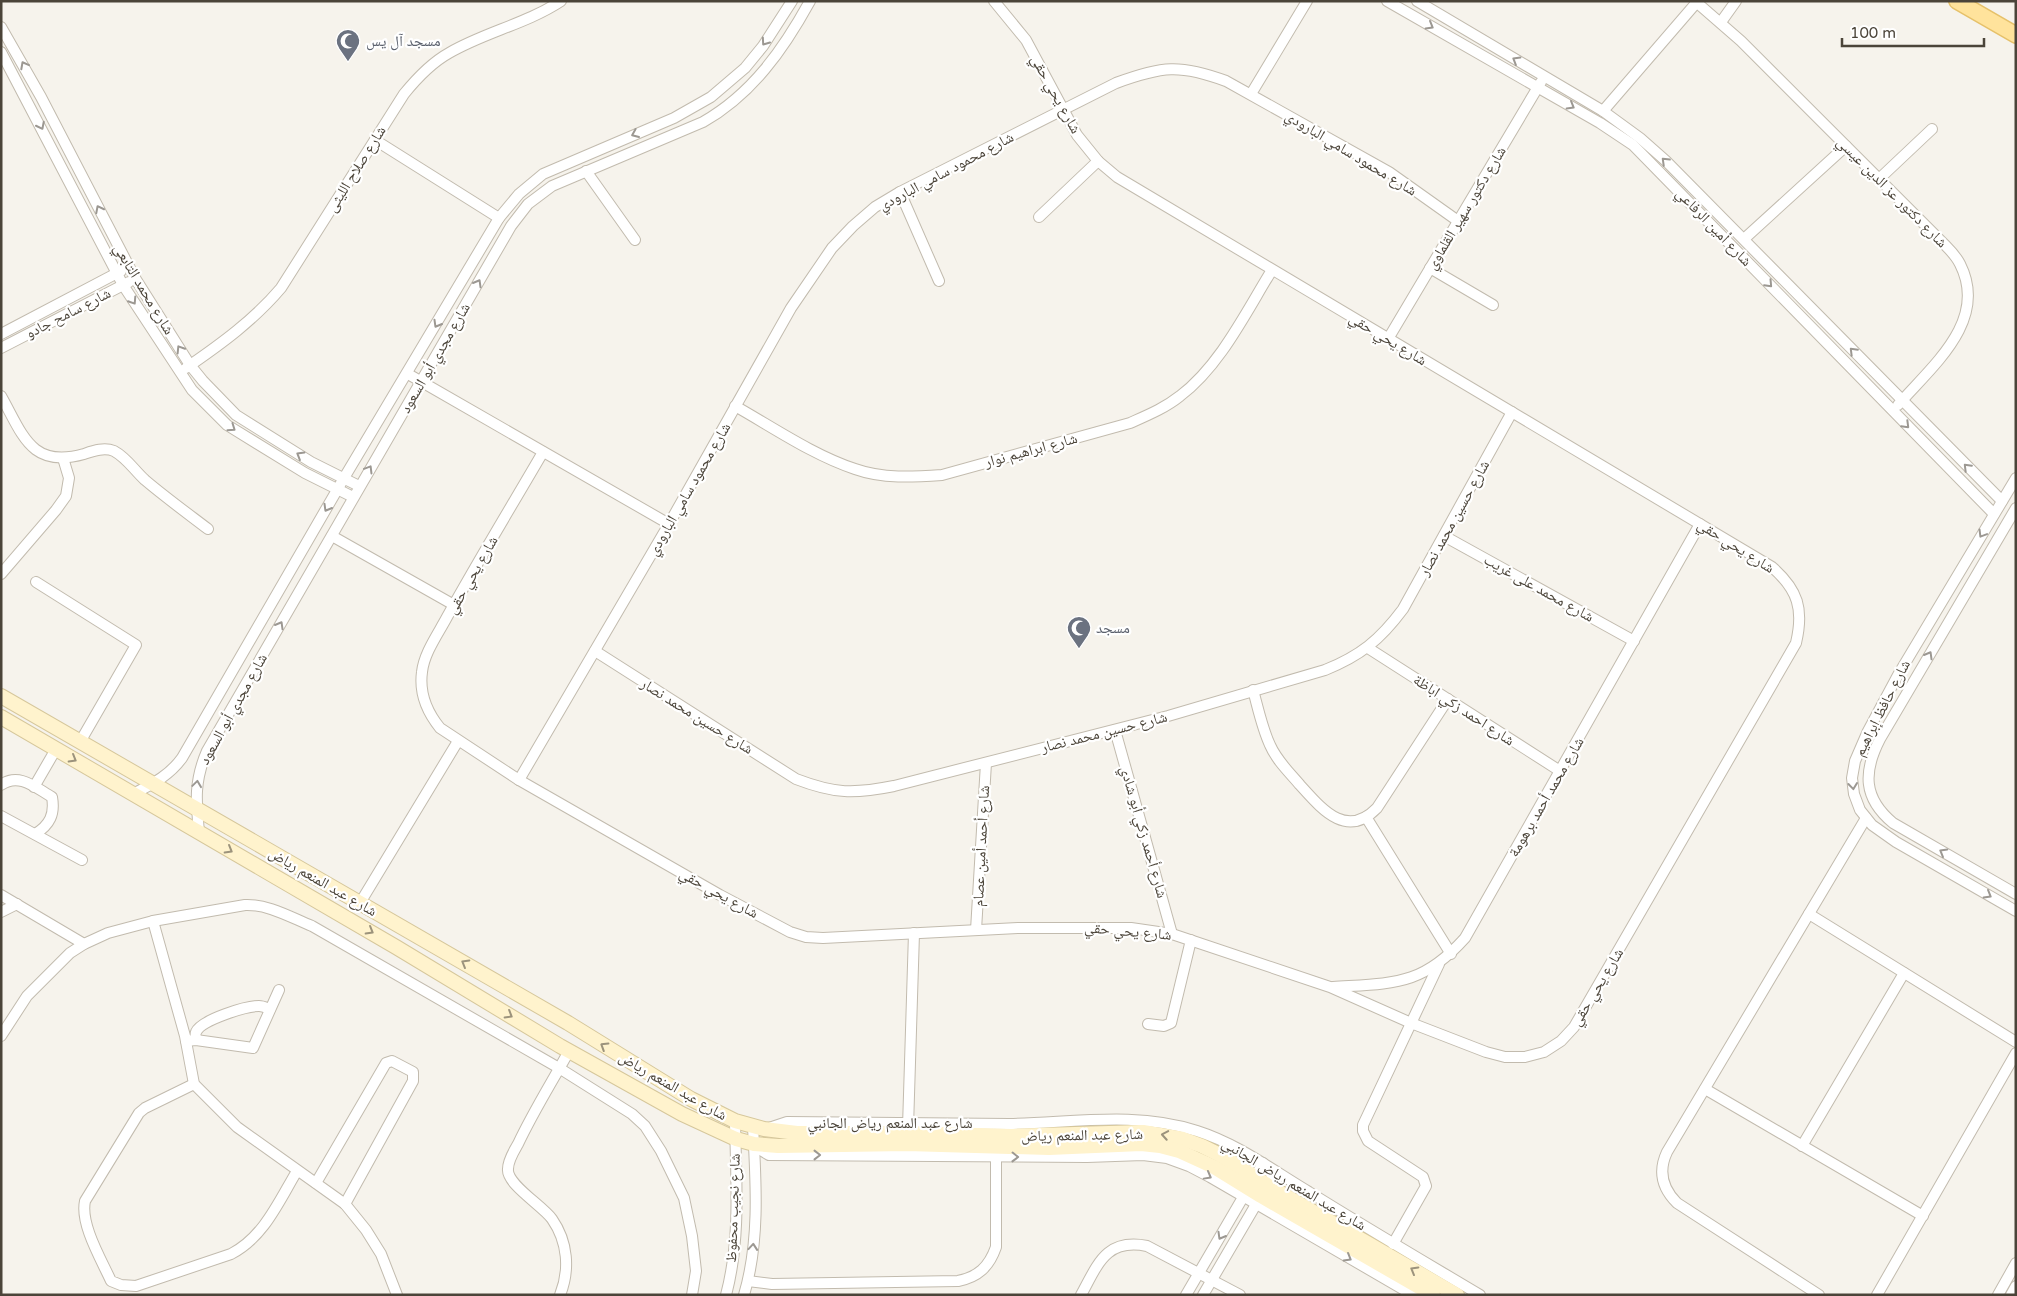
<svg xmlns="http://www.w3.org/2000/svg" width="2017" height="1296" font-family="'Varela Round','Noto Naskh Arabic',sans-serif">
<rect width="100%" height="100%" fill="#f6f3ec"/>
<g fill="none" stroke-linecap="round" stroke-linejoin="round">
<g stroke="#c2bbae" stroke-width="12">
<g id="street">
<path d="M1387,1l213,122 33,22 361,369"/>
<path d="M1417,1l186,110 37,27 26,23 336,340"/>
<path d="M1695,1l46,40 205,205c5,5 11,12 14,18 29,57 -28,102 -62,141"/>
<path d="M1721,22l15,-21"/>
<path d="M1,27l40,70 94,181 55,87 13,16 33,34 75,47 48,24"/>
<path d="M1,52l122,233 69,105 35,35 78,48 48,24"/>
<path d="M1251,94l56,-93"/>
<path d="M1603,111l94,-109"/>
<path d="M375,140l124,78"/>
<path d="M586,171l49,69"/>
<path d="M1879,179l53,-50"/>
<path d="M900,192l39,89"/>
<path d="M1039,217l59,-56"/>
<path d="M1744,239l102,-93"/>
<path d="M1430,268l63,37"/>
<path d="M1,334l120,-63"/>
<path d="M1388,339l153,-257"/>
<path d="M1,348l128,-66"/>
<path d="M186,368c35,-24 68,-48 95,-80l123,-194c13,-16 27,-31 45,-41 36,-21 77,-29 112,-52"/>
<path d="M408,374l261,150"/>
<path d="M1,396c22,39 30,73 83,58 9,-3 20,-7 30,-3 13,7 20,19 31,29 20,17 42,33 63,49"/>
<path d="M735,406c39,22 78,49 120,63 28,10 58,8 87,6l188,-52c18,-8 35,-15 50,-27 40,-30 66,-84 92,-126"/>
<path d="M543,452c-32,55 -65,109 -96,165 -9,17 -23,36 -25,55 -3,22 5,40 18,56l79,52 201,115 70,37 16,5 17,1 195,-10h113l41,6 158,53 81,36 75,29 19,5h20l19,-5 17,-11 13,-14 222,-384c8,-34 2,-53 -24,-76l-655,-390 -19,-16 -21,-26 -51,-95 -32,-39"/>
<path d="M2016,478l-118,197 -30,56 -13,30 -3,17 2,16 6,16 12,15 24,17 120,69"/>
<path d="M2016,508l-136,231c-17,33 -17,59 13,84l123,71"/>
<path d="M332,536l122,69"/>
<path d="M1444,536l190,105"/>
<path d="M1,574l55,-64 10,-14 3,-18 -6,-20"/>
<path d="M36,582l100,63 -56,97"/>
<path d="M1368,648l192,123"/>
<path d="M595,651l201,128c39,15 58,15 98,7l274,-70 157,-46c35,-14 55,-30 78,-61l109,-197"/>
<path d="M1253,690c5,18 9,38 17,55 7,16 19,27 30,40 21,23 46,55 77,23l71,-109"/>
<path d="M1115,730l57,204"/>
<path d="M519,780l150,-256 122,-216 41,-60 21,-22 22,-19 25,-15 216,-109c46,-17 64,-19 110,-2l163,91 69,49"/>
<path d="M1,785c18,-13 35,3 51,12 3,17 -2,28 -17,37"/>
<path d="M34,787l22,-38"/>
<path d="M133,794c19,-10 36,-18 49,-36l162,-280 155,-260 20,-24 24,-20 131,-56 37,-21 34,-29 18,-22 29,-45"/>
<path d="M1,816l81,44"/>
<path d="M1366,817l85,137"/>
<path d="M199,832c-3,-31 -5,-51 8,-81l304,-525 17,-22 24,-18 151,-64c49,-28 80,-72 107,-121"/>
<path d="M1,895l83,49"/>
<path d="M360,903l98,-162"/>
<path d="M1,912l16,-8"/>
<path d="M1809,914l207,128"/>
<path d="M153,921l32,115 9,48 43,43 108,77 21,26 15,24 16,41"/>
<path d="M976,930l10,-167"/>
<path d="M1333,987c61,-4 89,-1 132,-49l235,-414"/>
<path d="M1148,1024l16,2 7,-3 20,-83"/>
<path d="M1,1036l26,-40 43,-43 14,-9 24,-11 45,-12 92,-16c23,-1 45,12 67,21l247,142 73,46 13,12 16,25 23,47 8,38 4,35 -4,24"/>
<path d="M196,1040c0,-2 -1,-6 0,-8 5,-12 50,-26 63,-26 4,0 8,2 11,3"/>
<path d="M186,1041l10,-1 57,8 26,-58"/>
<path d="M194,1084l-49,24 -6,5 -54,88c-5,23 16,58 26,80l10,4 15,1 95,-32c33,-17 48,-53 66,-83"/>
<path d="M1705,1089l218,127"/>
<path d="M908,1127l6,-194"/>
<path d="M766,1129l21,-7c74,0 148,2 222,2 63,-1 127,-13 188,7 41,13 75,39 112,61 56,35 114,69 171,103"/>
<path d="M755,1144l4,5 10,6 318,2 56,-2 24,3 22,8 21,11 203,118"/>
<path d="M1802,1146l102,-173"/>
<path d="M316,1183l70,-120 6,-2 21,11v9l-68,123"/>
<path d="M1393,1244l33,-58 -3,-9 -55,-36 -5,-10v-6l76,-161"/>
<path d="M748,1281l24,3 186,-3c20,-4 31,-14 38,-34v-91"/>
<path d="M560,1295c10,-25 8,-53 -8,-76 -9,-13 -46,-35 -44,-50 0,-9 6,-18 10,-25 15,-32 34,-62 51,-93"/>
<path d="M726,1295c15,-56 10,-116 9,-174"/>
<path d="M744,1295c16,-54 12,-113 9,-168"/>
<path d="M1081,1295c17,-31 25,-57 66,-49l93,49"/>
<path d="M1186,1295l77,-132"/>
<path d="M1203,1295l72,-123"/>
<path d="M1819,1295l-142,-92c-15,-15 -19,-32 -10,-51l199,-334"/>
<path d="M1877,1295l139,-242"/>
<path d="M1998,1295l18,-32"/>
<path d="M2011,1295l5,-9"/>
</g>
</g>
<g stroke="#d6c79b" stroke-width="16">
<g id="secondary">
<path d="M1,696l567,327 123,76 44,22 29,8 33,4h111l103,3 132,-4 40,7 19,7 20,10 45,29 190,110"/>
<path d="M1,717l395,230 164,99 122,68 54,25 18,5 24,2 129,-2 142,4 92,-4 19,2 19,5 35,16 47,29 172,99"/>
</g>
</g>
<g stroke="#e6c16a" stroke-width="18">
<path id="primary" d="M1957,1l59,34"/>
</g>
<use href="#street" stroke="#fff" stroke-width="10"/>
<use href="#secondary" stroke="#fff3cd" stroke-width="14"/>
<use href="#primary" stroke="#ffe39c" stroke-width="15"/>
</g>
<defs><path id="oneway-chevron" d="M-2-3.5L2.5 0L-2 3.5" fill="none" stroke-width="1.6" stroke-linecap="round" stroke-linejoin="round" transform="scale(1.25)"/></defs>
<g stroke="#9c9892">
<use href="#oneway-chevron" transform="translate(1430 26) rotate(30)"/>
<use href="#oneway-chevron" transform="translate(765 42) rotate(125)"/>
<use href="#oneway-chevron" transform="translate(1516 60) rotate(-149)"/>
<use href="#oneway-chevron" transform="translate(24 65) rotate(-118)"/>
<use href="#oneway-chevron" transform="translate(1571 106) rotate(30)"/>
<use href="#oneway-chevron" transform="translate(41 126) rotate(63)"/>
<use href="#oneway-chevron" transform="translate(635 134) rotate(157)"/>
<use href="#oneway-chevron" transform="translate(1665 161) rotate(-136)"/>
<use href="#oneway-chevron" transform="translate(99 209) rotate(-117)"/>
<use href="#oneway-chevron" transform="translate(478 283) rotate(-60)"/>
<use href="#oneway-chevron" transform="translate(1769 284) rotate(47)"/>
<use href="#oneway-chevron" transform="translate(133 301) rotate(57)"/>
<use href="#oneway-chevron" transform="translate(437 324) rotate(120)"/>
<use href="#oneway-chevron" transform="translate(180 349) rotate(-122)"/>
<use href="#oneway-chevron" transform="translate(1853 351) rotate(-135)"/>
<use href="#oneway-chevron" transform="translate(1906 425) rotate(45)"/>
<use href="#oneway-chevron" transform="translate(232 428) rotate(35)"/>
<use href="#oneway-chevron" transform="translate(300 455) rotate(-149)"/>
<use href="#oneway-chevron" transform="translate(1967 467) rotate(-135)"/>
<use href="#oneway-chevron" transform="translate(369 469) rotate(-59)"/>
<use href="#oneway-chevron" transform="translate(327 508) rotate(120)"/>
<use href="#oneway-chevron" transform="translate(1982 534) rotate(121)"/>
<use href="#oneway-chevron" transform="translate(280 625) rotate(-60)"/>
<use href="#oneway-chevron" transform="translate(1929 655) rotate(-60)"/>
<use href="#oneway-chevron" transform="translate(197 784) rotate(-82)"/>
<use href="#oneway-chevron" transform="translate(1853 786) rotate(83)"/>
<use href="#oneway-chevron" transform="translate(1943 852) rotate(-150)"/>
<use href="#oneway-chevron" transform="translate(1988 895) rotate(30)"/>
<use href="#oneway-chevron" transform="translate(817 1155)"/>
<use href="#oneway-chevron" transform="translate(1015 1157) rotate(1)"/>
<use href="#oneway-chevron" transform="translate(1208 1176) rotate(29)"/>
<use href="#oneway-chevron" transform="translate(1221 1236) rotate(120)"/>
<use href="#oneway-chevron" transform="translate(753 1247) rotate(-85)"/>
<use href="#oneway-chevron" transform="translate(1348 1258) rotate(30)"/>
</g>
<g stroke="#9c937c">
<use href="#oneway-chevron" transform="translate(73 759) rotate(30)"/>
<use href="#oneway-chevron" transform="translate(229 850) rotate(30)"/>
<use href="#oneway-chevron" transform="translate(370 931) rotate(30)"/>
<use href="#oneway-chevron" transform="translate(465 963) rotate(-150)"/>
<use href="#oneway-chevron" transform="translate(509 1015) rotate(31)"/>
<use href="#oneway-chevron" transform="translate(604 1046) rotate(-148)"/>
<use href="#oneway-chevron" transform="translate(1165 1135) rotate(-170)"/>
<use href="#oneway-chevron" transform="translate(1414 1270) rotate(-150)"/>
</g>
<defs>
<g id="mosque-pin" transform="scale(1.25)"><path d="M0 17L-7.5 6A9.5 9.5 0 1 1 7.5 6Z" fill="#6b7280" stroke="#fff"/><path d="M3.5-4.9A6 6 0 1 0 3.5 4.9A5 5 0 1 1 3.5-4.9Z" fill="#fff"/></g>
</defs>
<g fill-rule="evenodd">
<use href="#mosque-pin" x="348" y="41"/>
<use href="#mosque-pin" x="1079" y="628"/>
</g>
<g text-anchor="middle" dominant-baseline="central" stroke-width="4.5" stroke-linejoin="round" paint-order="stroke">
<g font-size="15" fill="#5b616d" stroke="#fff" text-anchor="start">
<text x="366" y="41">مسجد آل يس</text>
<text x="1096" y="628">مسجد</text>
</g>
<g font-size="15" fill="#4b4439" stroke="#fff">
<text transform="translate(1056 94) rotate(61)">شارع يحي حقي</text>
<text transform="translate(1351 153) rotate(31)">شارع محمود سامي البارودي</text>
<text transform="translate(356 169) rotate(-58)">شارع صلاح الليثى</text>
<text transform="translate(946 171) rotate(-28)">شارع محمود سامي البارودي</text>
<text transform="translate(1892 192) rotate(45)">شارع دكتور عز الدين عيسي</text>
<text transform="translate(1466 208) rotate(-59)">شارع دكتور سهير القلماوي</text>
<text transform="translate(1714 227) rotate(46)">شارع أمين الرفاعي</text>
<text transform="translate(144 289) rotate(59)">شارع محمد التابعي</text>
<text transform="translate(68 313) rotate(-27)">شارع سامح جادو</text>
<text transform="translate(1388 339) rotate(31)">شارع يحي حقي</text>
<text transform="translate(435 358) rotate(-60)">شارع مجدي أبو السعود</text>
<text transform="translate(1031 450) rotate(-15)">شارع ابراهيم نوار</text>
<text transform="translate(689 489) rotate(-60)">شارع محمود سامي البارودي</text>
<text transform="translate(1454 518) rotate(-61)">شارع حسين محمد نصار</text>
<text transform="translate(1736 546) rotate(32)">شارع يحي حقي</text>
<text transform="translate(472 575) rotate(-60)">شارع يحي حقي</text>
<text transform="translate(1539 588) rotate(29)">شارع محمد على غريب</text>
<text transform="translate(1882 708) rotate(-63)">شارع حافظ إبراهيم</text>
<text transform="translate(233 709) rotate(-61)">شارع مجدي أبو السعود</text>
<text transform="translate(1464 710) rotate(33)">شارع احمد زكي اباظة</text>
<text transform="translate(697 716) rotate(32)">شارع حسين محمد نصار</text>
<text transform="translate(1104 732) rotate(-14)">شارع حسين محمد نصار</text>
<text transform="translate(1546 797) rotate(-60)">شارع محمد أحمد برهومة</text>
<text transform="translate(1144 832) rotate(74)">شارع أحمد زكي أبو شادي</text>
<text transform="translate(981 846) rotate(-87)">شارع أحمد أمين عصام</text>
<text transform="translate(323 882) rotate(30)">شارع عبد المنعم رياض</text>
<text transform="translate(719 893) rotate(29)">شارع يحي حقي</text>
<text transform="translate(1128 931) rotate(5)">شارع يحي حقي</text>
<text transform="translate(1597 987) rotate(-59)">شارع يحي حقي</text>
<text transform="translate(673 1086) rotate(30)">شارع عبد المنعم رياض</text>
<text x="890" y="1123">شارع عبد المنعم رياض الجانبي</text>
<text transform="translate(1082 1135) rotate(-1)">شارع عبد المنعم رياض</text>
<text transform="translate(1294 1184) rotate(31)">شارع عبد المنعم رياض الجانبي</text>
<text transform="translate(733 1208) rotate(-88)">شارع نجيب محفوظ</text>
</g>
</g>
<rect width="2017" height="1296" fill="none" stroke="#4b4439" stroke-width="5"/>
<path d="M1842 38v8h142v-8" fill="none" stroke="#4b4439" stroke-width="2.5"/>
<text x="1850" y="38" font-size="15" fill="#4b4439" stroke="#ffffff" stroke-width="4" paint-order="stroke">100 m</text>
</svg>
